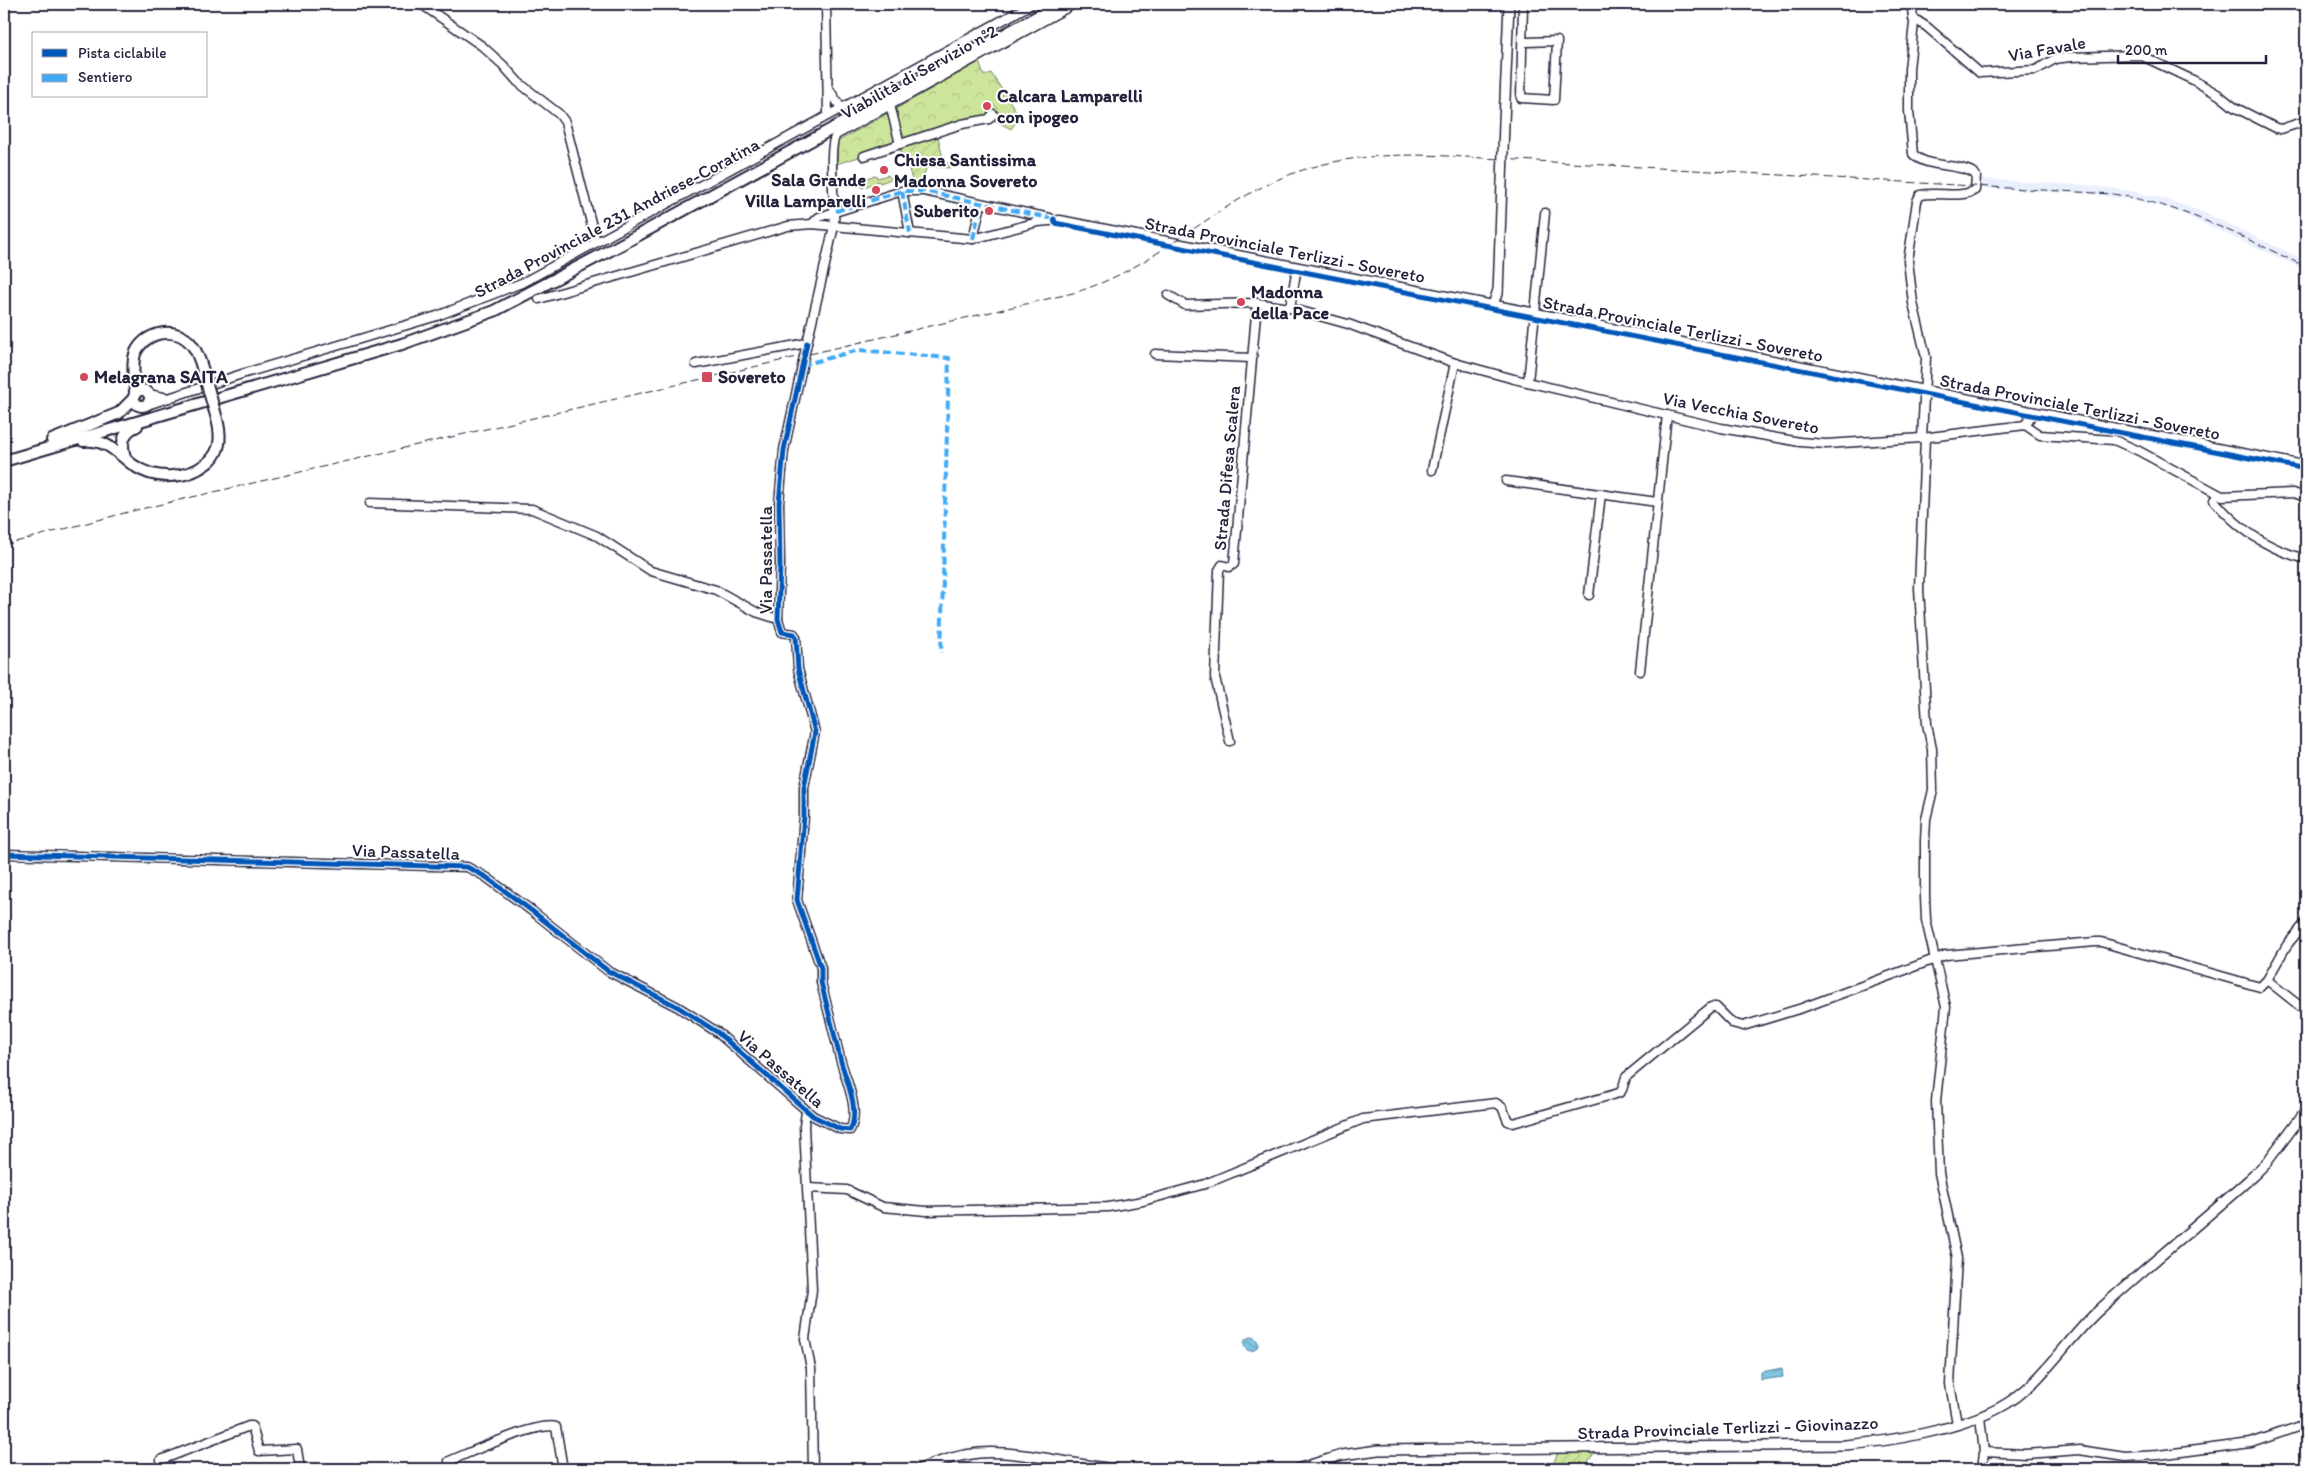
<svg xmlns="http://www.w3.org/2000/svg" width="2310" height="1473" font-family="Itim,sans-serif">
<defs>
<pattern id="forest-crowns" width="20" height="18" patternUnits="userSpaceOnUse" patternTransform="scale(1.25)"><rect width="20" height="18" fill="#cde59b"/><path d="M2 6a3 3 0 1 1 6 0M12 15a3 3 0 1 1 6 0" fill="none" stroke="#b0c486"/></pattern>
<pattern id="garden-furrows" width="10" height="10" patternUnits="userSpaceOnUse" patternTransform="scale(1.25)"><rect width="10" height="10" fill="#cde59b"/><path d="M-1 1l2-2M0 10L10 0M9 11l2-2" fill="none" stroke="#b0c486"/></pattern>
<pattern id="water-waves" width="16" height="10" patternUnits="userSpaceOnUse" patternTransform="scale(1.25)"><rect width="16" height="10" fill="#7fc4e0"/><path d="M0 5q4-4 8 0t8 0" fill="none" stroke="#6da8c1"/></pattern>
</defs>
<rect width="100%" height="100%" fill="#fff"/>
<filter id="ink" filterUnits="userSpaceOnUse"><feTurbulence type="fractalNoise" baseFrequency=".02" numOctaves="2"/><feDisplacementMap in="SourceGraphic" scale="10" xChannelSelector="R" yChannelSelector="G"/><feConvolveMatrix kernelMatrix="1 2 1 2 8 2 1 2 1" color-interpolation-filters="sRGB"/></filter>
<g filter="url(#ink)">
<path fill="#e9effd" d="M1982,179l110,7 39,5 34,8 43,15 98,47v9l-135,-61 -34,-8 -43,-7 -114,-6z"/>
<g fill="url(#forest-crowns)" stroke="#78846b">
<path d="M979,62l5,14 7,-3 29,44 -9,12 -17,-9h-12l-146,44 -1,-21z"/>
<path d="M876,175l1,3 11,-3 3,4 -11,4 -1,-2 -17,7 -2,-8z"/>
</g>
<g fill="url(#garden-furrows)" stroke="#78846b">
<path d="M937,132l7,31h5l1,5 -23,-2 -7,20 -8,-5 -5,-20h-4l-4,-15z"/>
<path d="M1558,1452l36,1 -11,16 -31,-2z"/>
</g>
<g fill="url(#water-waves)" stroke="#5a839e">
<circle cx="1251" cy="1344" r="7"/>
<path d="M1782,1368l1,9 -22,3v-8z"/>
</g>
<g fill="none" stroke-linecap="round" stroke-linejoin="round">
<g stroke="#22223b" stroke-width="11">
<g id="minor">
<path d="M421,4l61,42 21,19 15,17 41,32 6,8 31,120"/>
<path d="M826,4l2,111"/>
<path d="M1523,4l-2,94 33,2 3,-59 -31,1"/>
<path d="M1911,4l3,19 -5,46v42l4,43c15,15 43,8 61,19l2,3 -1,14c-15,9 -37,1 -55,5l-3,6 -9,60 5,42 13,54 -4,81"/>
<path d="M1913,18l14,9 53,46 56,-3 19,-11 15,-2 70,-2 53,25 26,15 15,12 42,21 5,1 25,-8"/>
<path d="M829,89l12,19"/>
<path d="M900,144l62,-20 27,-5 4,-5"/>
<path d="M864,156l36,-12 -10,-39"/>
<path d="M902,191l8,42"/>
<path d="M812,224l7,-7 83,-26h22l126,27"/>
<path d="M973,239l8,-35"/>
<path d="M1168,295l17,10 72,-2 33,5 58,16 107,39 59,16 207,49 79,14 26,2 96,-6 103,-13 15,10 74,5 25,11 83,45 71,-3 13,4"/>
<path d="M539,299l249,-73 24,-2 161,15 65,-17 22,-2 433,85"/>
<path d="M1290,308l7,-41"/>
<path d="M1155,354l96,4"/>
<path d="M696,364l111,-21 27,-117c2,-20 -7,-79 2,-91l238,-131"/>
<path d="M1528,382l17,-169"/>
<path d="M148,394l21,4"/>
<path d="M144,406l98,-32 195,-58 87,-34 508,-278"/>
<path d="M2025,425l9,-13"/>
<path d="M1925,438l-6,150 8,136 5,25 1,41 -7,29 -1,22v55l1,24 20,87 -10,94 3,72 18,85 -7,126 7,40"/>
<path d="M1432,470l23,-107"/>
<path d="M1506,481l151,21"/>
<path d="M2214,500c24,29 56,50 92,59"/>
<path d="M370,503l162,6 65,27 54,35 65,19 40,22 22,7"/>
<path d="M1589,595l12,-101"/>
<path d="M1640,671l27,-256"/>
<path d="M1230,741l-15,-64 4,-107 3,-5 7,2 5,-3 23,-261"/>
<path d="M4,854l463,13 19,10 46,34 76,60 70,36 39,25 96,84 27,13 10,1c11,-20 -5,-52 -10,-72 -6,-26 -13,-51 -19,-76v-14l-24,-68 7,-84v-29l11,-55 -17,-63 -2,-32 -2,-3 -12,-2 -4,-13 2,-54 -1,-62 5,-53 23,-107"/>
<path d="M2267,980l20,-35 19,-23"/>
<path d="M806,1112l-2,14 8,164 -7,49 6,29 2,101"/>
<path d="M808,1188l39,2 36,17 43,4 182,-4 35,-6 62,-17 158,-65 133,-16 6,4 6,14 5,2 106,-30 3,-3 4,-13 85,-70h5l16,16 11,3 59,-18 144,-53 149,-13h6l159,45 7,-7 39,31"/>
<path d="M1980,1417l4,35 -2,17"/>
<path d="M1984,1452l42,2 53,-4 46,7 33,-2 93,-12 55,-19"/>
<path d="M161,1460l88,-34h3l7,25 38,-2 3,20"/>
<path d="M449,1461c20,-8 89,-40 107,-34l7,42"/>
</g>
</g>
<g stroke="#22223b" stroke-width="12">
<g id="major">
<path d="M1504,122l5,-118"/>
<path d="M1498,290l-5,15 813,161"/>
<path d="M1498,294l4,-112"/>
<path d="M920,1469c19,-8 38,-14 59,-16 41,-3 95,12 137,16"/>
<path d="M1297,1469l45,-14 36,-5 467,-5c48,-4 112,-15 154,-37 42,-22 66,-67 100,-98 50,-46 103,-88 154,-134l14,-14 39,-52"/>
</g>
</g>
<g stroke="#22223b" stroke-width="14">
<g id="highway">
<circle cx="142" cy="398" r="8"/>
<path d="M135,393c0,-12 -4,-27 0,-39 9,-23 42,-29 57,-9 8,10 10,24 14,36"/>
<path d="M52,440l67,-27 14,-14"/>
<path d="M83,441c23,-3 34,12 50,24 21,15 52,15 73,-1 18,-13 15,-33 9,-52"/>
<path d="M125,457c-4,-13 -3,-25 12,-31"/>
<path d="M4,461l398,-117 92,-33 128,-67 438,-240"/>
</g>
</g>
<use href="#minor" stroke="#fff" stroke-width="8"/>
<use href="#major" stroke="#fff" stroke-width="9"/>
<use href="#highway" stroke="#fff" stroke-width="10"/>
<path stroke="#22223b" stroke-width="1" stroke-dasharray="8 4" stroke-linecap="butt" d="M4,545l128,-34 941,-218c75,-22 123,-73 191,-107 59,-30 119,-33 184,-30l665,38c69,11 130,43 193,73"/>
<g stroke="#22223b" stroke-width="12" stroke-linecap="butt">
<path id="major-bridge" d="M1502,182l2,-60"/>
</g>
<g stroke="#22223b" stroke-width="14" stroke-linecap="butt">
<path id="highway-bridge" d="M206,381l9,31"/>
</g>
<use href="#major-bridge" stroke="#fff" stroke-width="9"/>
<use href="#highway-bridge" stroke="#fff" stroke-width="10"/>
<g stroke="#3fa9f5" stroke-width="4" stroke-dasharray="8 4" stroke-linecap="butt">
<path d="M902,191l8,42"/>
<path d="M836,211l66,-20h22l130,28"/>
<path d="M973,239l8,-35"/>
<path d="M802,365l57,-15 90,8 -8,295"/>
</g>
<g stroke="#fff" stroke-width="8">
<g id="cycleway">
<path d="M1054,219l1,4 1251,246"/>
<path d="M4,854l463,13 19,10 46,34 76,60 70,36 39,25 96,84 27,13 10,1c11,-20 -5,-52 -10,-72 -6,-26 -13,-51 -19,-76v-14l-24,-68 7,-84v-29l11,-55 -17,-63 -2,-32 -2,-3 -12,-2 -4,-13 2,-54 -1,-62 5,-53 23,-107"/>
</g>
</g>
<use href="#cycleway" stroke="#0057b8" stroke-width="5"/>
</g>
</g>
<g fill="#d1495b" stroke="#fff" stroke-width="2">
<circle cx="987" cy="106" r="5"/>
<circle cx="884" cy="170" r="5"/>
<circle cx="876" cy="190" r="5"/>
<circle cx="989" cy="211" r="5"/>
<circle cx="1241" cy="302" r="5"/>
<circle cx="84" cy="377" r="5"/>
<rect x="701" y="371" width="12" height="12" rx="2.5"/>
</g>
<g text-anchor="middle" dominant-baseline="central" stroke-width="4" stroke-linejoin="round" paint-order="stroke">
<g font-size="18" fill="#22223b" stroke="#fff">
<text transform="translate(2047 49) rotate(-10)">Via Favale</text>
<text transform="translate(919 72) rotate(-29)">Viabilità di Servizio n°2</text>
<text transform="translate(617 218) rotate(-28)">Strada Provinciale 231 Andriese-Coratina</text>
<text transform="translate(1285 250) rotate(11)">Strada Provinciale Terlizzi - Sovereto</text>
<text transform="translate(1683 329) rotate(11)">Strada Provinciale Terlizzi - Sovereto</text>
<text transform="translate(2080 407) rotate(11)">Strada Provinciale Terlizzi - Sovereto</text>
<text transform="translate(1741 413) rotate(11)">Via Vecchia Sovereto</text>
<text transform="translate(1227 468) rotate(-85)">Strada Difesa Scalera</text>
<text transform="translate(766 560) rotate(-90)">Via Passatella</text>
<text transform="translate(406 852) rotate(2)">Via Passatella</text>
<text transform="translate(781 1069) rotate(41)">Via Passatella</text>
<text transform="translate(1728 1428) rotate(-2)">Strada Provinciale Terlizzi - Giovinazzo</text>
</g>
<g font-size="18" font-weight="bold" fill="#22223b" stroke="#fff" text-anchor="start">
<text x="997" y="96">Calcara Lamparelli<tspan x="997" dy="21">con ipogeo</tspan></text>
<text x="894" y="160">Chiesa Santissima<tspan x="894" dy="21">Madonna Sovereto</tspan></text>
<text x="866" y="180" text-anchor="end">Sala Grande<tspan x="866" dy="21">Villa Lamparelli</tspan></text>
<text x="979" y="211" text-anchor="end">Suberito</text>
<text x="1251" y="292">Madonna<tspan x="1251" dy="21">della Pace</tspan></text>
<text x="94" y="377">Melagrana SAITA</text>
<text x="718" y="377">Sovereto</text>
</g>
</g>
<rect width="2310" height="1473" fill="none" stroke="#fff" stroke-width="20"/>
<rect x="10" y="10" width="2290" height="1453" fill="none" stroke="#22223b" stroke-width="2" filter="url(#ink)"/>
<rect x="32" y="32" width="175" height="65" fill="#ffffff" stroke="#a7a7b1"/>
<rect x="42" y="49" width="25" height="8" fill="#0057b8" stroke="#a7a7b1"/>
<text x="78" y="58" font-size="15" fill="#22223b">Pista ciclabile</text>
<rect x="42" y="74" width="25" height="8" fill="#3fa9f5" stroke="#a7a7b1"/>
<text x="78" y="82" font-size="15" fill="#22223b">Sentiero</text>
<path d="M2118 55v8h148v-8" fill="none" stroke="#22223b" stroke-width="2.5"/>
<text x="2125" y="55" font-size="15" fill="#22223b" stroke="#ffffff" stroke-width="4" paint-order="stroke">200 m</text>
</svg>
